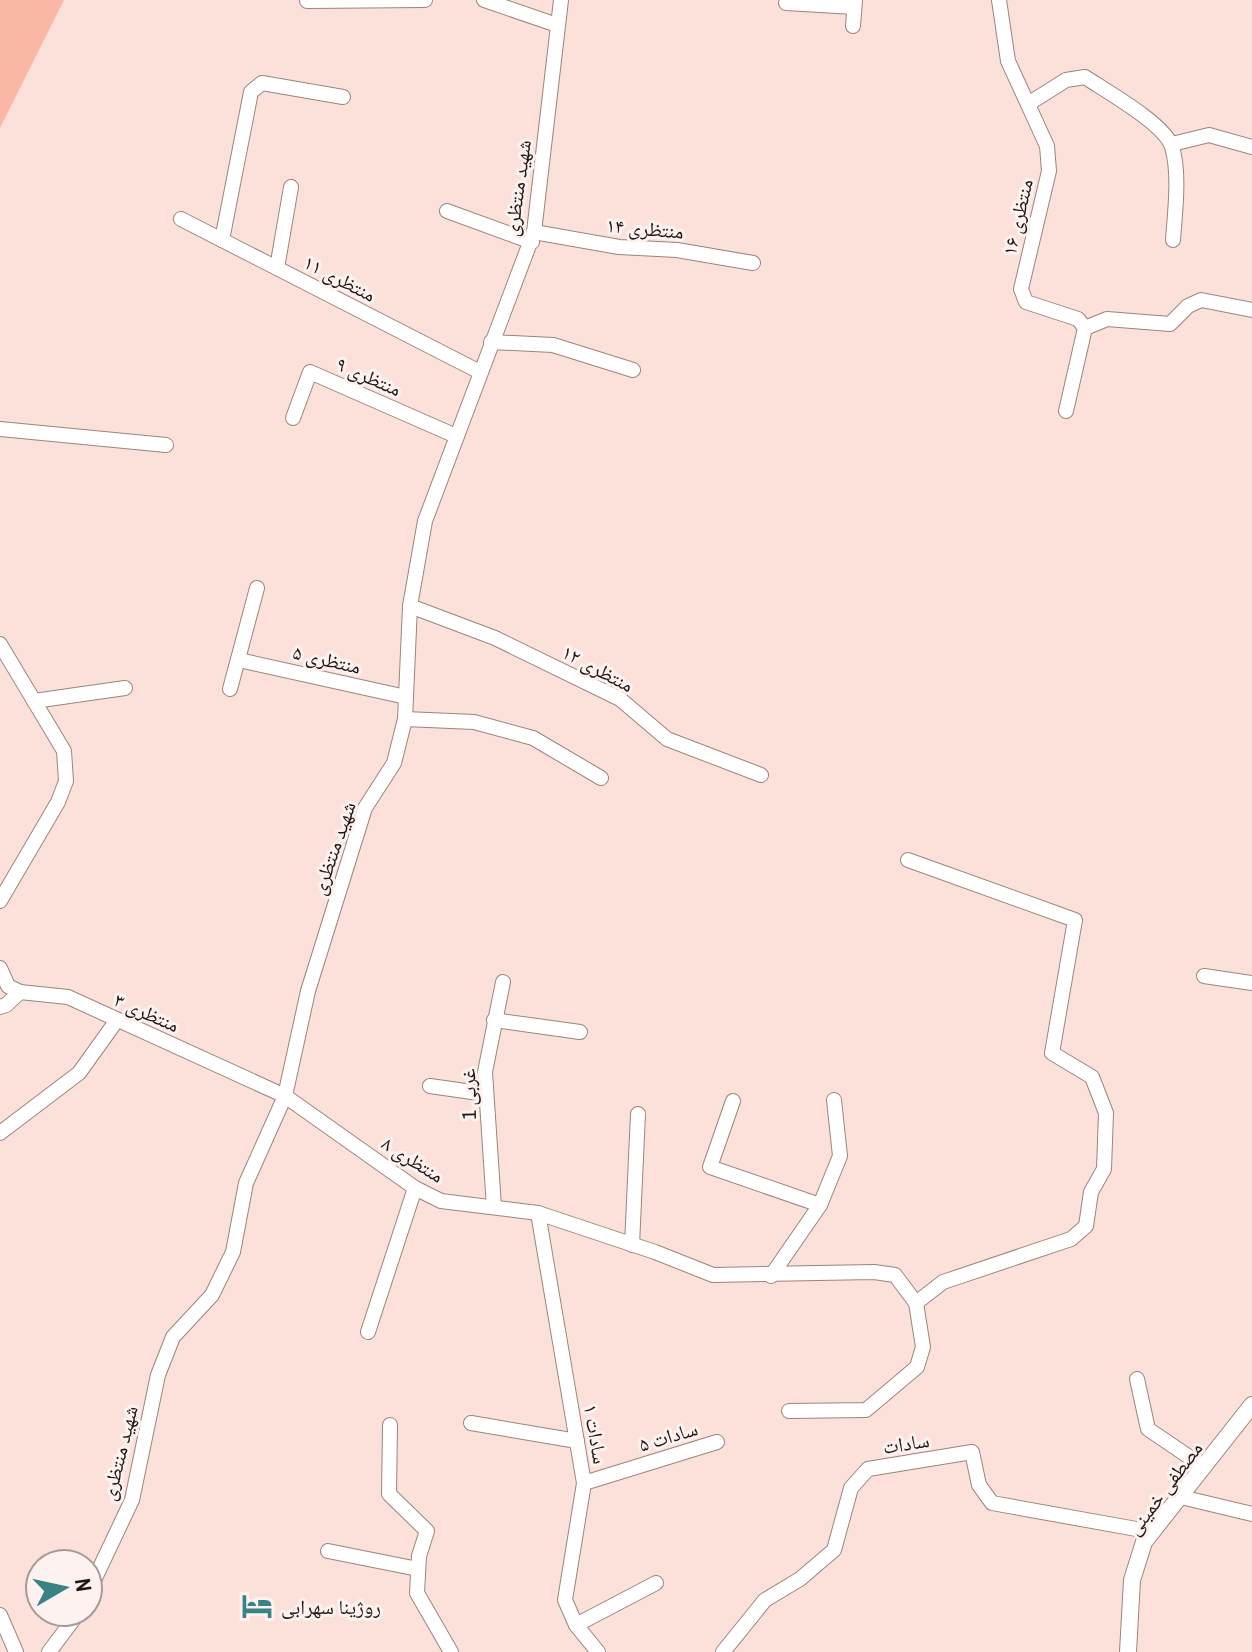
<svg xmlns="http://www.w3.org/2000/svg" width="1252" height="1652" font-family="'Archivo Narrow','Noto Naskh Arabic',sans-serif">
<rect width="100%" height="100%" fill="#fce1da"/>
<path fill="#fab7a6" d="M0,0h64l-64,128z"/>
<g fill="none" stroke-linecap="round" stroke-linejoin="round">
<g stroke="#9c847e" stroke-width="16">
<g id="minor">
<path d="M484,0l73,25"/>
<path d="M999,0l9,61 39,85 2,25 -28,118 5,13 52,17 7,9 -19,83"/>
<path d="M307,1l118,-1"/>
<path d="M786,3l68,4"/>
<path d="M853,26l2,-26"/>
<path d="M1028,104l38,-24 19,-3c21,14 80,47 87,70 8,26 3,65 1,93"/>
<path d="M1172,144l37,-9 43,12"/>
<path d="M447,211l85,31"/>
<path d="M181,219l299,153"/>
<path d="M534,232l85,15 58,3 76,13"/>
<path d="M222,240l29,-148 11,-9 81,14"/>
<path d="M277,268l14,-81"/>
<path d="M1085,328l22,-9 63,5 18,-18 13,-6 51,10"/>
<path d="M491,342l62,3 80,25"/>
<path d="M293,418l17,-46 146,64"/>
<path d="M0,429l166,16"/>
<path d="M410,606l85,32 125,61 47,40 94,36"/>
<path d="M0,644l64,107 2,30 -8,21 -58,99"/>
<path d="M239,660l167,37"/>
<path d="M230,689l27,-101"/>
<path d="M34,701l91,-13"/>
<path d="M405,719l69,3 59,16 68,40"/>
<path d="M908,860l167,60 -23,133 40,24 14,36 -2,56 -13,23 -5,34 -15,13 -128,43 -27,21"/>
<path d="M0,968l8,18 12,6 48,5 217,99 130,92 26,13 97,12 117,39 58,23 161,-3 21,3 21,28 7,44 -6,20 -51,43 -77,1"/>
<path d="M1204,976l48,7"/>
<path d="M0,1007l6,-2 14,-13"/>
<path d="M494,1020l86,12"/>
<path d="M430,1086l56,8"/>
<path d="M733,1101l-23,66 110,38"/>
<path d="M0,1133l79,-60 38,-53"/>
<path d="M494,1207l-9,-135 18,-90"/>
<path d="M538,1213l46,270 -19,117 11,25 22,27"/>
<path d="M632,1245l6,-131"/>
<path d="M771,1276l49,-71 20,-49 -6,-56"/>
<path d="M368,1332l47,-144"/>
<path d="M1137,1379l11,50 56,38"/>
<path d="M471,1423l106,18"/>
<path d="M390,1425l-1,69 38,37 -8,25 -2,37 34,59"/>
<path d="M584,1483l133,-41"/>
<path d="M1181,1497l71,17"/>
<path d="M328,1551l90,18"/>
<path d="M88,1593l44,-93 26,-125 15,-38 39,-42 21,-43 13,-69 39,-87 23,-105 57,-183 29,-45 11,-44 5,-113 15,-85 109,-289 27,-232"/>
<path d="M0,1615l16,37"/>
<path d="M576,1625l80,-42"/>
<path d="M49,1652l30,-40"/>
<path d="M723,1652l42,-52 35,-21 34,-29 17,-62 17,-19 104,-17 7,33 13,18 161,29"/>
</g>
</g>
<g stroke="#9c847e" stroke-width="18">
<path id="tertiary" d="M1128,1652l4,-72 12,-38 108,-137"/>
</g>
<use href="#minor" stroke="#fff" stroke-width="14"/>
<use href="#tertiary" stroke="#fff" stroke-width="16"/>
</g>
<defs>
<g id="hotel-bare" transform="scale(2.4)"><path d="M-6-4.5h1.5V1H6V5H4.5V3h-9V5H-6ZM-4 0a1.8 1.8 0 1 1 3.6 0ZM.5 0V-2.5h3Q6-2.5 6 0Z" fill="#3a8385" stroke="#fdf2f0" stroke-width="2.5" paint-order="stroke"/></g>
</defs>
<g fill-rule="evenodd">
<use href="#hotel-bare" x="257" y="1606"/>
</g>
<g text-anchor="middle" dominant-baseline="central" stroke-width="6" stroke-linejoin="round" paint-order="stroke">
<g font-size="20" fill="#201715" stroke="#fdf2f0">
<text transform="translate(517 188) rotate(-82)">شهید منتظری</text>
<text transform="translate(1017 217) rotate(-77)">منتظری ۱۶</text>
<text transform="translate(645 228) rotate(5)">منتظری ۱۴</text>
<text transform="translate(340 278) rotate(27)">منتظری ۱۱</text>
<text transform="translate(369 376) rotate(24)">منتظری ۹</text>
<text transform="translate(327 659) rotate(13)">منتظری ۵</text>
<text transform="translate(598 668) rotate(28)">منتظری ۱۲</text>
<text transform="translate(333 848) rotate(-71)">شهید منتظری</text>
<text transform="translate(147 1012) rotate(24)">منتظری ۳</text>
<text transform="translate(468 1094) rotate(-91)">غربی 1</text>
<text transform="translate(413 1159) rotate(32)">منتظری ۸</text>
<text transform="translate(596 1434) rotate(80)">سادات ۱</text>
<text transform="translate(668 1436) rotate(-17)">سادات ۵</text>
<text transform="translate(906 1443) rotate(-9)">سادات</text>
<text transform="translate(119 1453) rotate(-76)">شهید منتظری</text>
<text transform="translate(1164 1488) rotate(-53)">مصطفی خمینی</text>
</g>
<g font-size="20" fill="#201715" stroke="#fdf2f0" text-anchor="start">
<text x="281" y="1606">روژینا سهرابی</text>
</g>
</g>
<g transform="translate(64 1588) rotate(81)"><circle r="38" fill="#fdf2f0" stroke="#a59a98" stroke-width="2"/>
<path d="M0-6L14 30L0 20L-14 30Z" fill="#3a8385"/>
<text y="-12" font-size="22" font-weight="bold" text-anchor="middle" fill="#201715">N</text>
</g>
</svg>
